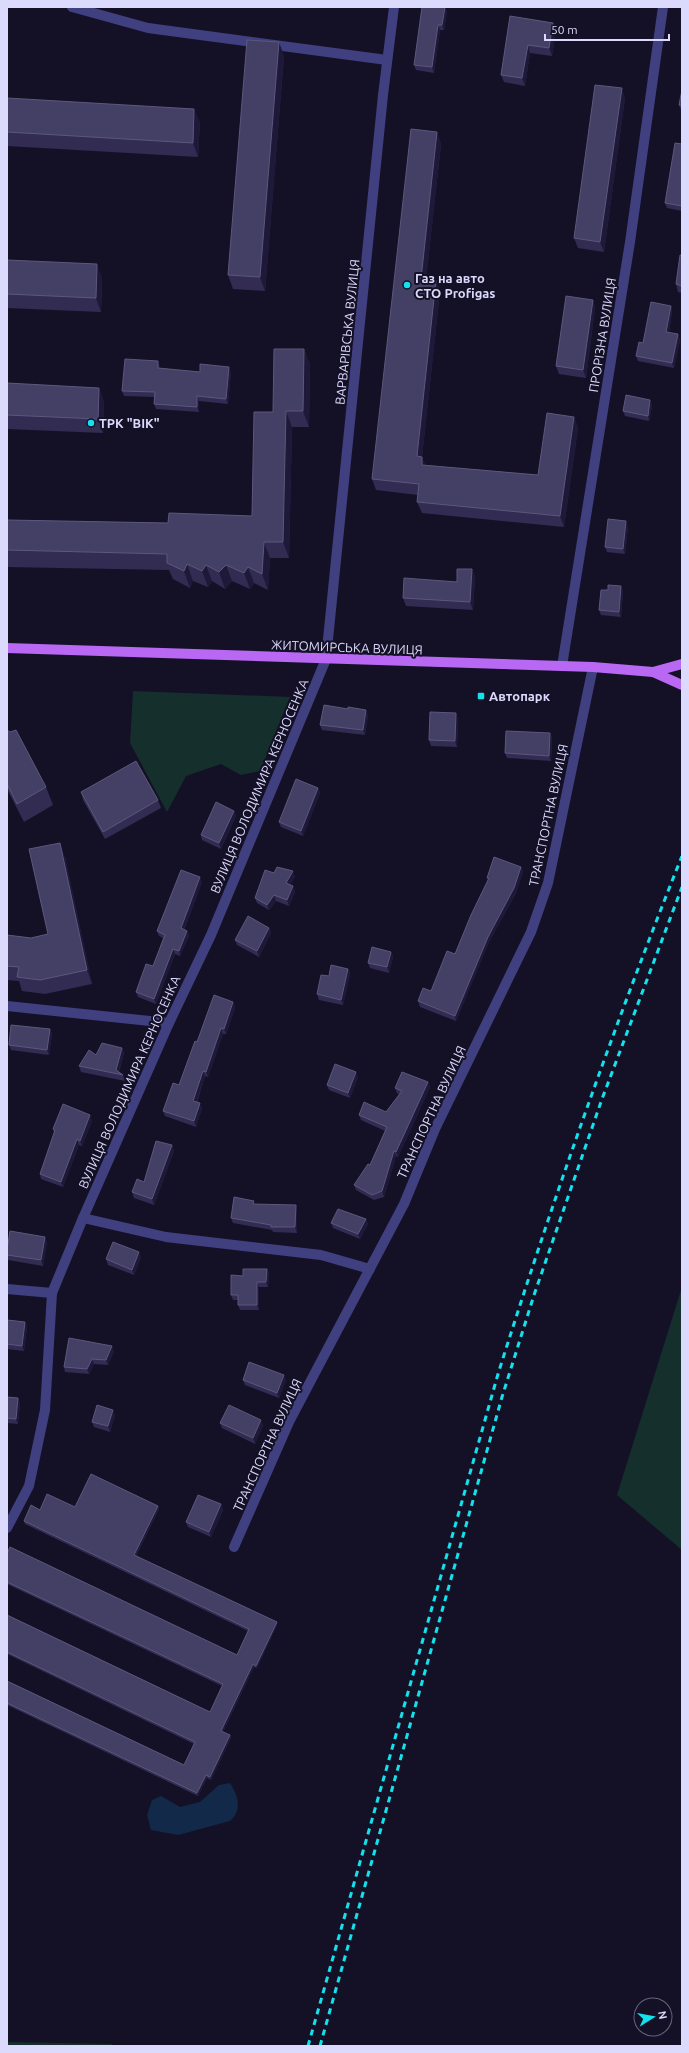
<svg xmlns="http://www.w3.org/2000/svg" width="689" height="2053" font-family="Ubuntu,sans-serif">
<rect width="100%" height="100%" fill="#141126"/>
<g fill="#152f2d">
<path d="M133,691l157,6 -30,74 -19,4 -20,-11 -35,12 -19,36 -37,-69z"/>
<path d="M682,1287v263l-65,-55z"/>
<path d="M7,2042l105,2 1,2h-106z"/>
</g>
<path fill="#122949" d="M230,1783c8,12 13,27 0,38l-52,14 -27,-5 -4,-15 5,-15 9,-4 19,11 20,-5 19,-17z"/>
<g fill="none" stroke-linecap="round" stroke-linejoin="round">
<g stroke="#404081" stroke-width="10">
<path d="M72,7l76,21 239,32"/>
<path d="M562,666l68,-424 33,-235"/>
<path d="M7,1006l162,17"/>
<path d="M83,1218l83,19 155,18 49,14"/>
<path d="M7,1289l45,4"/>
<path d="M7,1528l22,-42 16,-76 7,-117 31,-75 86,-195 42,-88 115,-276 57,-564 11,-88"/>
<path d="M234,1547l55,-125 115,-218 31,-75 96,-197 17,-49 45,-216"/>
</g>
<g stroke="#b968f4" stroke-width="10">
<path d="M7,648l586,19 60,5 29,13"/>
<path d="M653,672l29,-8"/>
</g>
<g stroke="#13e2ee" stroke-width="3" stroke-dasharray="6 5" stroke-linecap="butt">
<path d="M308,2046l190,-672c55,-175 116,-348 184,-518"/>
<path d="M320,2046l182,-649 32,-102 68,-196 80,-212"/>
</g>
</g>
<g fill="#322c52">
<path d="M447,11l-3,19h-4l-6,43 -18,-3 -2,-5z"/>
<path d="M510,16l43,7 3,7 -4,26 -22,-3 -5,33 -21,-4 -3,-7z"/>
<path d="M284,56l-19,235 -32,-2 -5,-14z"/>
<path d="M682,90v20h-1l-2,-5z"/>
<path d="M7,98l193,24 -2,35 -191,-11z"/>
<path d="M625,98l-21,154 -26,-4 -4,-10z"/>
<path d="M437,132l4,12 -15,135 10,1 4,11 -18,166 3,8 113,10 36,-58 4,11 -14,99 -142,-14 -5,-11 1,-7 -42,-5 -4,-11z"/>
<path d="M682,144v67l-15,-3 -2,-5z"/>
<path d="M682,255v38l-4,-1 -2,-8z"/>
<path d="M7,260l95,18 -1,34 -94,-4z"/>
<path d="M593,300l2,8 -9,70 -27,-4 -3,-8z"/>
<path d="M671,306l1,5 -3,22 9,1 2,6 -6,28 -36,-7 -2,-5 7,-13z"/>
<path d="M304,349l6,16 -1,62h-17l-3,131h-19l-2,32 -14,-7 -4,6 -18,-8 -7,8 -13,-8 -4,6 -15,-6 -3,7 -17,-9 -4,-9 -162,-3v-47l161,3 84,-7 21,-104z"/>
<path d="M160,366v2l40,4h31l-3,32 -29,-3v11l-43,-3 -2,-5 1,-7 -31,-1 -2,-5z"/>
<path d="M7,383l92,5 5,14 -1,31 -96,-4z"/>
<path d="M650,400l2,6 -3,15 -24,-5 -2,-5z"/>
<path d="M628,526l-3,28 -18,-2 -2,-5z"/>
<path d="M472,569l3,8 -2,33 -67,-4 -3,-8 54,-16z"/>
<path d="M621,586l2,5 -2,26 -20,-2 -2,-5 9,-20z"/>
<path d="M368,715l-3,20 -43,-5 -2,-5z"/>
<path d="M458,719l-1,28 -26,-1 -2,-6z"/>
<path d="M7,730l39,57 7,18 -29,17 -17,-33z"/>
<path d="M550,733l2,5 -1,23 -44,-3 -2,-5z"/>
<path d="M318,788l2,5 -17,43 -22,-9 -2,-5z"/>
<path d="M81,792l77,8 3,8 -56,31 -22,-39z"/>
<path d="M234,811l2,5 -15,33 -19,-9 -1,-5z"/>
<path d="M65,857l27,127 -47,10 -23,-3 -3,-10 -12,-1v-45l24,3 17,-4z"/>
<path d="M521,867l2,5 -7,21 -27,49 -33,79 -36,-14 -2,-6 13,-10 24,-37 33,-74 -1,-2z"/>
<path d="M274,873l21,3 -5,9 3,1 2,6 -6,14 -13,-5 -7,9 -12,-7 -2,-5z"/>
<path d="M202,882l-18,48 3,1 2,5 -9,20 -5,-2 -19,50 -18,-7 -2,-5 17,-26 10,-28 -4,-2 -2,-5z"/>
<path d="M269,928l2,5 -12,24 -22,-12 -2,-5z"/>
<path d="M391,952l2,5 -4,16 -19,-5 -2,-5z"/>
<path d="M348,969l2,5 -7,31 -24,-5 -2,-6 12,-18z"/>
<path d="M233,1002l2,6 -9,26h-3l-15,43 -3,-1 -8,26 5,6 -6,19 -31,-11 -2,-5 16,-26 18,-43z"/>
<path d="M50,1029l2,5 -3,21 -38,-5 -2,-5z"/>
<path d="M122,1048l2,5 -5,19 4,3 2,6 -44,-9 -2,-6 17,-11z"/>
<path d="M358,1077l-8,21 -21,-8 -2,-5z"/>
<path d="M428,1082l2,5 -32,70 -2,-1 -12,41 -10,3 -18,-10 -2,-5 16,-20 15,-34 -24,-11 -2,-5 27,-3 14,-17 -3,-2 -2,-5z"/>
<path d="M92,1121l-10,25 -3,-1 -16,42 -22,-8 -1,-5 14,-41 -1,-4z"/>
<path d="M172,1145l2,6 -20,54 -20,-7 -2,-6 12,-10z"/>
<path d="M255,1204l42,6v23l-24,-1 -1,-2 -39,-7 -2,-5z"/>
<path d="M366,1219l2,5 -8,15 -27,-11 -2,-5z"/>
<path d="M47,1242l-4,24 -35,-6 -1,-4v-6z"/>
<path d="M141,1257l-7,18 -26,-10 -2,-6z"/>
<path d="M267,1269l2,5 -1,13h-9v23h-19l-2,-5v-5h-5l-2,-5 12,-19z"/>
<path d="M7,1320l18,2 2,5 -3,24 -17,-2z"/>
<path d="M114,1351l-6,14 -14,-1 -5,10 -24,-2 -1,-5z"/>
<path d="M243,1380h43l-7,18 -34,-13z"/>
<path d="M7,1397l11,1 2,5 -2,21 -11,-1z"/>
<path d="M115,1415l-5,17 -16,-5 -2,-5z"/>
<path d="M220,1423l43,2 -8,19 -33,-16z"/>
<path d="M221,1504l2,6 -12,27 -23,-10 -2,-5z"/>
<path d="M158,1506l1,3 -23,47 141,69 -20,43 -3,-1 -31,65 7,3 1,3 -20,42 -4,-2 -9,18 -191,-91v-24l177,84 10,-21 -187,-90v-39l203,97 12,-26 -215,-102v-30l230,101 11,-24 -223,-107 -1,-3 16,-11 35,-3z"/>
</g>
<g fill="#1e1939">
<path d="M445,7l2,4 -3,19 -2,-5z"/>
<path d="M553,23l3,7 -4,26 -3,-8z"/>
<path d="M438,25l2,5 -6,43 -2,-6z"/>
<path d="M279,42l5,14 -19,235 -5,-14z"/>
<path d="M528,45l2,8 -5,33 -3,-8z"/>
<path d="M622,88l3,10 -21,154 -4,-10z"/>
<path d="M194,109l6,13 -2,35 -5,-14z"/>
<path d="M437,132l4,12 -16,146 -4,-11z"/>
<path d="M97,264l5,14 -1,34 -5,-14z"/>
<path d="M436,280l4,11 -19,176 -4,-11z"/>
<path d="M593,300l2,8 -9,70 -3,-8z"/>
<path d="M671,306l1,5 -4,27 -2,-6z"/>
<path d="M678,334l2,6 -6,28 -2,-5z"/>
<path d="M304,349l6,16 -1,62 -6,-16z"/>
<path d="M158,361l2,5 -1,7 -1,-5z"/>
<path d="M229,367l2,5 -3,32 -2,-5z"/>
<path d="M99,388l5,14 -1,31 -5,-14z"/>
<path d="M197,396l2,5v11l-2,-5z"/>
<path d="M650,400l2,6 -3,15 -1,-5z"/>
<path d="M286,411l6,16 -3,131 -6,-16z"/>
<path d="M574,417l4,11 -14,99 -4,-11z"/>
<path d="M422,457l4,11 -4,-3z"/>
<path d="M626,521l2,5 -3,28 -2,-5z"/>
<path d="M264,542l6,16 -2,32 -6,-16z"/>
<path d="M187,564l6,17 -3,7 -6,-17z"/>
<path d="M206,565l6,16 -4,6 -6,-16z"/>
<path d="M226,565l6,16 -7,8 -6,-17z"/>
<path d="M248,567l6,16 -4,6 -6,-16z"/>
<path d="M472,569l3,8 -2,33 -3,-8z"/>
<path d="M621,586l2,5 -2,26 -2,-5z"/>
<path d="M366,710l2,5 -3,20 -2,-5z"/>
<path d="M456,713l2,6 -1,28 -2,-6z"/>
<path d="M550,733l2,5 -1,23 -2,-5z"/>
<path d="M318,788l2,5 -17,43 -2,-5z"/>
<path d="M234,811l2,5 -15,33 -2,-6z"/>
<path d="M60,843l5,14 27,127 -5,-14z"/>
<path d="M521,867l2,5 -7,21 -27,49 -33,79 -1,-5 33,-79z"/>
<path d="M293,871l2,5 -7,13 -2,-6z"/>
<path d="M200,877l2,5 -20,52 -1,-6z"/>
<path d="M293,886l2,6 -6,14 -2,-6z"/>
<path d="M274,895l2,6 -7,9 -2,-5z"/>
<path d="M269,928l2,5 -12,24 -2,-6z"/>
<path d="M187,931l2,5 -9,20 -1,-5z"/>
<path d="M173,949l2,5 -19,50 -2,-5z"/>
<path d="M391,952l2,5 -4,16 -2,-6z"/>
<path d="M348,969l2,5 -7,31 -2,-5z"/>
<path d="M233,1002l2,6 -9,26 -2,-5z"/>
<path d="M221,1028l2,6 -15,43 -2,-5z"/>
<path d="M50,1029l2,5 -3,21 -2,-5z"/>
<path d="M122,1048l2,5 -6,21 -2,-4z"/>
<path d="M203,1071l2,5 -10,30 -2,-5z"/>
<path d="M356,1072l2,5 -8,21 -2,-5z"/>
<path d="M428,1082l2,5 -32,70 -2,-5z"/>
<path d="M200,1103l2,5 -6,19 -2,-6z"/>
<path d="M90,1115l2,6 -10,25 -2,-5z"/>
<path d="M77,1139l2,6 -16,42 -2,-5z"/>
<path d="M172,1145l2,6 -20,54 -2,-6z"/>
<path d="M394,1151l2,5 -12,41 -2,-6z"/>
<path d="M296,1205l1,5v23l-2,-6z"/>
<path d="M366,1219l2,5 -8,15 -2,-5z"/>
<path d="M45,1237l2,5 -4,24 -2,-6z"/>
<path d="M139,1252l2,5 -7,18 -2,-5z"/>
<path d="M267,1269l2,5 -1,13 -2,-5z"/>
<path d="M257,1282l2,5v23l-2,-5z"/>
<path d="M25,1322l2,5 -3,24 -2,-5z"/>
<path d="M112,1346l2,5 -6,14 -2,-5z"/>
<path d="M92,1359l2,5 -5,10 -2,-5z"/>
<path d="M284,1375l2,5 -7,18 -2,-5z"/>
<path d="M18,1398l2,5 -2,21 -2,-5z"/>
<path d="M113,1410l2,5 -5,17 -2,-6z"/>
<path d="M261,1420l2,5 -8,19 -2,-6z"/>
<path d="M221,1504l2,6 -12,27 -2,-5z"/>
<path d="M158,1506l1,3 -24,48 -1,-2z"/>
<path d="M277,1622v3l-20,43 -1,-2z"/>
<path d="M253,1664l1,3 -32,67 -1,-3z"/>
<path d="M230,1735l1,3 -20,42 -1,-3z"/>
<path d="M206,1775l1,3 -9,18 -1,-3z"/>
</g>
<g fill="#443f64" stroke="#5c577c">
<path d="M422,7h23l-3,18h-4l-6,42 -18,-2z"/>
<path d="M510,16l43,7 -4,25 -21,-3 -6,33 -21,-3z"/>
<path d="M247,40l32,2 -19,235 -32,-2z"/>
<path d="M595,85l27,3 -22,154 -26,-4z"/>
<path d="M682,90v15h-3z"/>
<path d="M7,98l187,11 -1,34 -186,-11z"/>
<path d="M411,129l26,3 -16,147 15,1 -19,176 5,1v8l116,10 9,-62 27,4 -14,99 -143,-14 2,-18 -47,-5z"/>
<path d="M675,143l7,1v62l-17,-3z"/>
<path d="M680,255h2v31l-6,-2z"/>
<path d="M7,260l90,4 -1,34 -89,-4z"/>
<path d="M566,296l27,4 -10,70 -27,-4z"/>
<path d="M651,302l20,4 -5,26 12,2 -6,29 -36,-7 3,-14 4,1z"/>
<path d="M274,349h30l-1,62h-17l-3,131h-19l-2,32 -14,-7 -4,6 -18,-8 -7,7 -13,-7 -4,6 -15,-7 -3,7 -17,-8v-9l-160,-4v-30l161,3 1,-10 83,3 2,-104h19z"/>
<path d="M125,359l33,2v7l42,4v-8l29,3 -3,32 -29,-3v11l-43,-3 1,-12 -33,-1z"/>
<path d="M7,383l92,5 -1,31 -91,-4z"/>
<path d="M626,395l24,5 -2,16 -25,-5z"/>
<path d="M608,519l18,2 -3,28 -18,-2z"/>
<path d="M457,569h15l-2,33 -67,-4 1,-20 53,4z"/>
<path d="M608,585l13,1 -2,26 -20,-2 2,-20h7z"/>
<path d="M324,705l24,4v-2l18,3 -3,20 -43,-5z"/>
<path d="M430,712l26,1 -1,28 -26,-1z"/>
<path d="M7,730l3,2 6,-2 30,57 -29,17 -10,-20z"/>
<path d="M506,731l44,2 -1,23 -44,-3z"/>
<path d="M136,761l22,39 -55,32 -22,-40z"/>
<path d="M296,779l22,9 -17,43 -22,-9z"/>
<path d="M216,802l18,9 -15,32 -18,-8z"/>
<path d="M60,843l27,127 -47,10 -23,-3 2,-10 -12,-1v-31l24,3 17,-4 -19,-85z"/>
<path d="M494,857l27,10 -7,21 -26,49 -33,79 -37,-15 5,-13 8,3 16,-40 8,3 16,-39 18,-37h-2z"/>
<path d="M277,867l16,4 -7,12 7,3 -6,14 -13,-5 -7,10 -12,-7 10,-28 9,3z"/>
<path d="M181,870l19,7 -19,51 6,3 -8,20 -6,-2 -19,50 -18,-7 10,-28 7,2 12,-31 -8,-4z"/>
<path d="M248,916l21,12 -12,23 -22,-11z"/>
<path d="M372,947l19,5 -4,15 -19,-4z"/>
<path d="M331,965l17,4 -7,31 -24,-6 4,-19 8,1z"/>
<path d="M214,995l19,7 -9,27 -3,-1 -15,44 -3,-1 -10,30 7,2 -6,18 -31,-10 10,-28 6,2 16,-44 2,1z"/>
<path d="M11,1025l39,4 -3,21 -38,-5z"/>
<path d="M102,1043l20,5 -6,22 7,5 -44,-9 10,-16 7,5z"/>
<path d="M335,1064l21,8 -8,21 -21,-8z"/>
<path d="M402,1072l26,10 -32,70 -2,-1 -12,40 -10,4 -18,-10 14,-21 2,1 17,-38 -28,-12 5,-13 22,10 16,-21 -7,-3z"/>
<path d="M63,1104l27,11 -10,26 -3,-2 -16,43 -21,-8 15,-44 -2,-1z"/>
<path d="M156,1141l16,4 -20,54 -20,-7 5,-13 7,3z"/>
<path d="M234,1197l20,4 -1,3 43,1 -1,22h-24v-2l-40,-7z"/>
<path d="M338,1209l28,10 -8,15 -27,-11z"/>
<path d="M10,1231l35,6 -4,23 -34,-5v-5z"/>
<path d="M113,1242l26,10 -7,18 -26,-11z"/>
<path d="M243,1269h24l-1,13h-9v23h-19v-10h-7v-20l12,1z"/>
<path d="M7,1320l18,2 -3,24 -15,-2z"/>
<path d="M69,1338l43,8 -6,14 -14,-1 -5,10 -23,-2z"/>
<path d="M249,1362l35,13 -7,18 -34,-13z"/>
<path d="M7,1397l11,1 -2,21 -9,-1z"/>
<path d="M97,1405l16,5 -5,16 -16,-4z"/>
<path d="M229,1405l32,15 -8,18 -33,-15z"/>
<path d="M91,1474l67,32 -24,49 143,67 -21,44 -3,-2 -32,67 9,4 -20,42 -4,-2 -9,18 -190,-90v-22l177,84 11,-23 -188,-90v-37l203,97 13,-28 -216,-102v-28l3,-7 227,108 12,-26 -225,-108 7,-16 9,5 7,-16 28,13z"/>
<path d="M198,1495l23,9 -12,28 -23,-10z"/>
</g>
<g fill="#13e2ee" stroke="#141126" stroke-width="1.5">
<circle cx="407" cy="285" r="4"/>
<circle cx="91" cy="423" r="4"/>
<rect x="477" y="692" width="8" height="8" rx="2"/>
</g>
<g text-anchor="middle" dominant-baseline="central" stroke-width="4" stroke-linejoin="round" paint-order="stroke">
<g font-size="13" font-weight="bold" fill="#dbd9fc" stroke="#141126" text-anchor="start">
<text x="415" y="278">Газ на авто<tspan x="415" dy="15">СТО Profigas</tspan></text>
<text x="99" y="423">ТРК "ВІК"</text>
<text x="489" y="696">Автопарк</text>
</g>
<g font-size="13" fill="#dbd9fc" stroke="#141126">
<text transform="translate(347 332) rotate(-84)">ВАРВАРІВСЬКА ВУЛИЦЯ</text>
<text transform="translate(602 335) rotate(-81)">ПРОРІЗНА ВУЛИЦЯ</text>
<text transform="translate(347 647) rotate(2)">ЖИТОМИРСЬКА ВУЛИЦЯ</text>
<text transform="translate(259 786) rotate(-67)">ВУЛИЦЯ ВОЛОДИМИРА КЕРНОСЕНКА</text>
<text transform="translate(548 815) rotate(-78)">ТРАНСПОРТНА ВУЛИЦЯ</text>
<text transform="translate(129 1082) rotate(-66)">ВУЛИЦЯ ВОЛОДИМИРА КЕРНОСЕНКА</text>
<text transform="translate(431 1112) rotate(-65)">ТРАНСПОРТНА ВУЛИЦЯ</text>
<text transform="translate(267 1445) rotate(-65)">ТРАНСПОРТНА ВУЛИЦЯ</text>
</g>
</g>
<rect width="689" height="2053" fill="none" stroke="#dbd9fc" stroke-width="16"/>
<g transform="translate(653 2017) rotate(79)"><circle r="19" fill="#141126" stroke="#64617c"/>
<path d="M0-3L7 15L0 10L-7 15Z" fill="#13e2ee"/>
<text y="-6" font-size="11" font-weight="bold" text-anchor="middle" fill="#dbd9fc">N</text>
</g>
<path d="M545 34v6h124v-6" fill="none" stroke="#dbd9fc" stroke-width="2"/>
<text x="551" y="34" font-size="12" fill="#dbd9fc" stroke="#141126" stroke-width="3" paint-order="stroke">50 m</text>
</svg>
